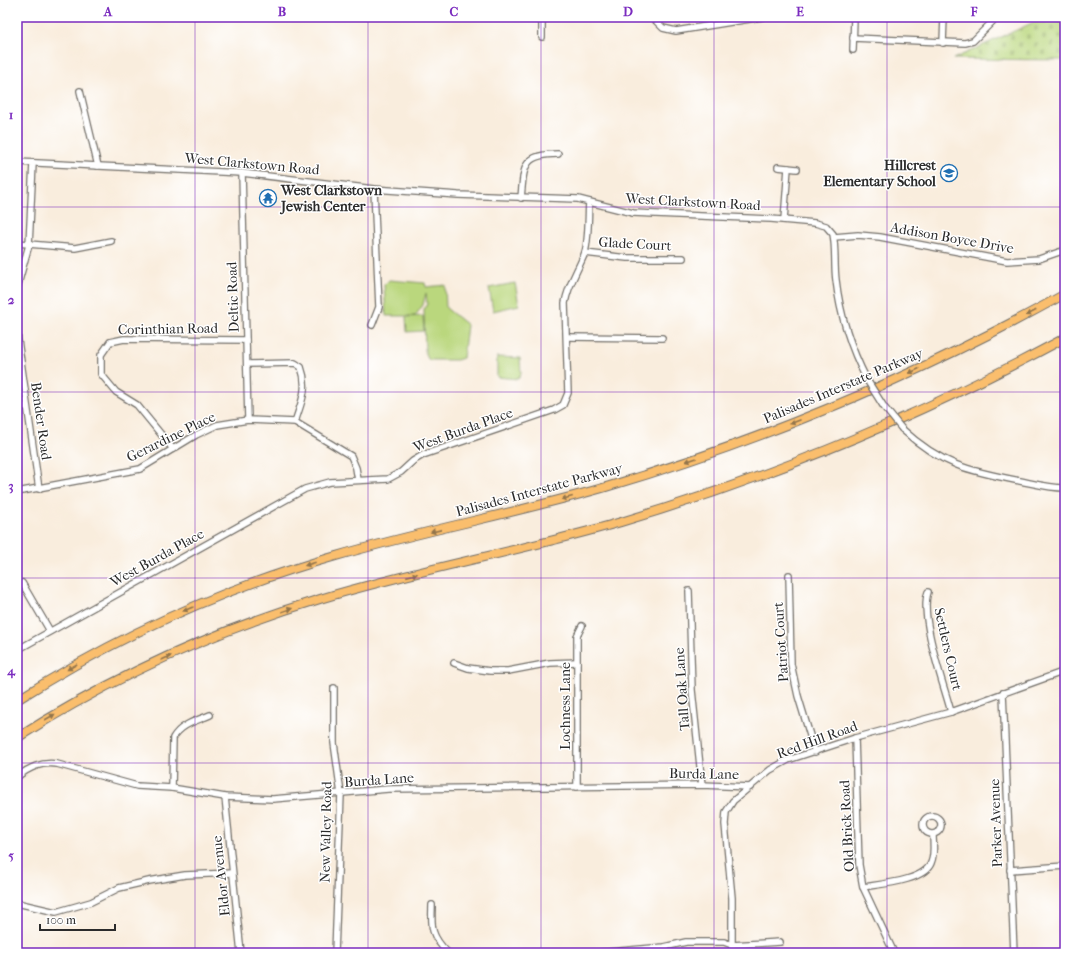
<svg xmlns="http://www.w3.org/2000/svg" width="1082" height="970" font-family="'IM FELL French Canon',serif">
<defs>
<pattern id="cemetery-stones" width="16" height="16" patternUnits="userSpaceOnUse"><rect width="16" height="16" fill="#bad77d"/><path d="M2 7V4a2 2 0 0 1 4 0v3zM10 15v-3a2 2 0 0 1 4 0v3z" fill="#a0b96c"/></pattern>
</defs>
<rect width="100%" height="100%" fill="#fff"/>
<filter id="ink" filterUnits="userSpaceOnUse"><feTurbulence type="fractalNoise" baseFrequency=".025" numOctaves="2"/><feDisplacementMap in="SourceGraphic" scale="8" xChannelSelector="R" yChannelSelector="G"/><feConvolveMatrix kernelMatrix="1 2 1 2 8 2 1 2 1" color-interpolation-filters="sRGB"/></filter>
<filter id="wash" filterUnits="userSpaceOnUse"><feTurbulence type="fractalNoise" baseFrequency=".012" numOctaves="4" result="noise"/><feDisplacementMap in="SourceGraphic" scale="16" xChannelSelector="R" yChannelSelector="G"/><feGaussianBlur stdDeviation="0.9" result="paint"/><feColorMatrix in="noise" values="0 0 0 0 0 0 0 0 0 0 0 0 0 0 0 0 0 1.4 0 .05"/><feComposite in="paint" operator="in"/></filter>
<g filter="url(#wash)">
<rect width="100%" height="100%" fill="#f9eddd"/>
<path fill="url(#cemetery-stones)" stroke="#728154" d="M1045,17h20v43l-112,-1z"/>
<g fill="#bad77d" stroke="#728154">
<path d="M389,280l36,3 1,4 19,-2 1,23 21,17 -4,33 -6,2h-28l-4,-6 -1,-45 3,-5 -1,-11 -3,12 -8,11h-29l-2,-31z"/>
<path d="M515,283l4,22 -26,6 -4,-23z"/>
<path d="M423,316l1,15 -17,1 -1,-15z"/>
<path d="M497,357l23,1 1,16 -3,5 -21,-2z"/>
</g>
</g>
<g filter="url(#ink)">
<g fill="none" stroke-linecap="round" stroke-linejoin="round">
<g stroke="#736f69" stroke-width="8">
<g id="minor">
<path d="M652,17l11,11 13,3 86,-14"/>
<path d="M542,37v-20"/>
<path d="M853,38l112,5 8,-2 24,-24"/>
<path d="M943,43l1,-26"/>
<path d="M853,50l1,-33"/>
<path d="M80,91l18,75"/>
<path d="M17,162l225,11 132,16 84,6 120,4 55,14 138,6 44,4 11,3 7,8c3,15 1,31 3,46 4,35 15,69 31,100"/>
<path d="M778,167l19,2"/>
<path d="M242,173l6,247"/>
<path d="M521,198c3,-31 1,-44 37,-44"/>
<path d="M784,220l4,-52"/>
<path d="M834,237l24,-2 22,2 127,24 32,-2 26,-9"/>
<path d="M17,243l58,5 36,-7"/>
<path d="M585,253l42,5h56"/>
<path d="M17,288l12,-43 4,-82"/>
<path d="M372,325l7,-18 -5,-118"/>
<path d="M17,333l22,156"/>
<path d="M567,337l95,1"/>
<path d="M247,364l48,-1 6,4c8,21 0,36 -6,55"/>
<path d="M17,408l9,-2"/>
<path d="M902,429c39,36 67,42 118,52 15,3 30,7 45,7"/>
<path d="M173,449l-36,-44 -21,-13 -15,-18v-19l9,-13 14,-3 122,1"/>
<path d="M17,492l123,-23 56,-34 21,-10 31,-5 47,2 56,34 5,12 2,12"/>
<path d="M789,575l2,89 7,32 17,56"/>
<path d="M22,583l28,48"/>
<path d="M689,591l3,99 10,95"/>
<path d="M928,592c-9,25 16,93 23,120"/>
<path d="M17,650l288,-161 25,-7 58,-3 13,-7 12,-11 10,-6 131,-45 9,-5 5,-12 -3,-90c3,-18 12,-31 19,-48 5,-11 4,-40 5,-53"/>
<path d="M454,663l14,5 22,3h18l42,-8 27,-1"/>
<path d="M334,688v55l7,51 -6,159"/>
<path d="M1003,693l11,260"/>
<path d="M855,738l4,127 4,22 31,66"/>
<path d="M17,777c13,-10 24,-15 40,-13l80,22 35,2 53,9 48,2 115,-10 314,-4 48,2"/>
<path d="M577,787v-151l5,-10"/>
<path d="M172,788l1,-50c8,-14 23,-17 37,-23"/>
<path d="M225,797l16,156"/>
<circle cx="932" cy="825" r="9"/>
<path d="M1010,870l55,-4"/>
<path d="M863,887c18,-3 61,-6 68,-24 4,-9 2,-19 2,-28"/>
<path d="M17,903l39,9 35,-10 28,-14 30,-7 36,-6 47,-2"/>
<path d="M432,905c-1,23 -1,31 16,48"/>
<path d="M597,953l67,-6 22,-5h38l8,3 48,-3"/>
<path d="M732,953v-55l-7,-74 1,-12 7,-11 37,-31 18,-10 67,-22 96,-26 114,-41"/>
</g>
</g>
<g stroke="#736f69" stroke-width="10">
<g id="highway">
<path d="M17,700c99,-63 206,-112 319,-144 89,-26 181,-43 270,-69 159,-47 313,-112 459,-193"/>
<path d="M17,738c94,-60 197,-107 303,-139 99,-30 202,-48 301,-77 154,-46 303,-108 444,-184"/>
</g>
</g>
<use href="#minor" stroke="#fff" stroke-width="5.5"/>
<use href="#highway" stroke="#fabe6d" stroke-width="8"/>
<g stroke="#736f69" stroke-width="8" stroke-linecap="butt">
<path id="minor-bridge" d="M867,380l17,27 18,22"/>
</g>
<use href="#minor-bridge" stroke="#fff" stroke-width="5.5"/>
</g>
<defs><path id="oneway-solid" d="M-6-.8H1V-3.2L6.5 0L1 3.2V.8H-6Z"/></defs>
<g fill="#92744c">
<use href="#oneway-solid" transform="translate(1031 313) rotate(152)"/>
<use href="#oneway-solid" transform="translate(914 371) rotate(155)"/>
<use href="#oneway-solid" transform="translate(795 422) rotate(159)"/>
<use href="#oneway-solid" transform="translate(691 460) rotate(161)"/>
<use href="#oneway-solid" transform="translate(567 498) rotate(165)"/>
<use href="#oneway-solid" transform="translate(436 531) rotate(167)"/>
<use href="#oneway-solid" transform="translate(310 564) rotate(162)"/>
<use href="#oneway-solid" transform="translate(412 575) rotate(-13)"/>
<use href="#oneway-solid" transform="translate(188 609) rotate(157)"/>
<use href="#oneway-solid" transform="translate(287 610) rotate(-19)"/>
<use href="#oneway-solid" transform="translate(166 658) rotate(-25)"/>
<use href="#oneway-solid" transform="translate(72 667) rotate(150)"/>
<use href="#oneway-solid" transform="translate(50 717) rotate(-30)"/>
</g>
</g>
<path fill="none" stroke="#7b2cbf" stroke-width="1" stroke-opacity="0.55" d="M195,17v936M368,17v936M541,17v936M714,17v936M887,17v936M17,207h1048M17,392h1048M17,578h1048M17,763h1048"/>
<defs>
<g id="school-ring" transform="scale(0.9)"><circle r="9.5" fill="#fff" stroke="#1f6fb2" stroke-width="1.5"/><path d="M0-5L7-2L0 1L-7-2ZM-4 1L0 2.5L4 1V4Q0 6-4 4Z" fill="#1f6fb2"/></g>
<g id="temple-ring" transform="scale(0.9)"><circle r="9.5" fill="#fff" stroke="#1f6fb2" stroke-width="1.5"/><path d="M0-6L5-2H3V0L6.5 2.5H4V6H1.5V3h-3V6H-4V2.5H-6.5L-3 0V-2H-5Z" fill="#1f6fb2"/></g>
</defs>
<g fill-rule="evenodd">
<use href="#school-ring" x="949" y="173"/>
<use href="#temple-ring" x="268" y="198"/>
</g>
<g text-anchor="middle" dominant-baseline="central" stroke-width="3" stroke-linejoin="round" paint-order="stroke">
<g font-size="14" fill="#2b2b2b" stroke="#fff">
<text transform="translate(252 164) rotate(5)">West Clarkstown Road</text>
<text transform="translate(693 202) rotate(3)">West Clarkstown Road</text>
<text transform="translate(952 238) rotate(10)">Addison Boyce Drive</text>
<text transform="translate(635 244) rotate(3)">Glade Court</text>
<text transform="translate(233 297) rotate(-92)">Deltic Road</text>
<text transform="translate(168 329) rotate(-1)">Corinthian Road</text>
<text transform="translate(843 386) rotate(-23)">Palisades Interstate Parkway</text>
<text transform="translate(41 421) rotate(82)">Bender Road</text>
<text transform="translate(463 430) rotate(-20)">West Burda Place</text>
<text transform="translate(171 437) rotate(-26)">Gerardine Place</text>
<text transform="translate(539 490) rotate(-15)">Palisades Interstate Parkway</text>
<text transform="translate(157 558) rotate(-29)">West Burda Place</text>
<text transform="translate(781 642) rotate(-94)">Patriot Court</text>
<text transform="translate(948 649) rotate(77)">Settlers Court</text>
<text transform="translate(682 689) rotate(-94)">Tall Oak Lane</text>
<text transform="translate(565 706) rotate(-90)">Lochness Lane</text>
<text transform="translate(817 740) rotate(-20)">Red Hill Road</text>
<text transform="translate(704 774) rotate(1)">Burda Lane</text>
<text transform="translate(379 780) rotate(-4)">Burda Lane</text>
<text transform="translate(996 823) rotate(-92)">Parker Avenue</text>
<text transform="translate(847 826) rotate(-93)">Old Brick Road</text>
<text transform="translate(326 832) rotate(-89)">New Valley Road</text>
<text transform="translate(221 876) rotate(-96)">Eldor Avenue</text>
</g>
<g font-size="14" font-weight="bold" fill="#2b2b2b" stroke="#fff" text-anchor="end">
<text x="936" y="165">Hillcrest<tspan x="936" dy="16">Elementary School</tspan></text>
<text x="281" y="190" text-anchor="start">West Clarkstown<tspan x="281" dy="16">Jewish Center</tspan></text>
</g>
</g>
<rect width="1082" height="970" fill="none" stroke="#fff" stroke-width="44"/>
<path d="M40 924v6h75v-6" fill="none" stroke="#2b2b2b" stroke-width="2"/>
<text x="46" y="924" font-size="12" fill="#2b2b2b" stroke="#ffffff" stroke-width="3" paint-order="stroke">100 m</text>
<rect x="22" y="22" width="1038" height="926" fill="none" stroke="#7b2cbf" stroke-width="1.5"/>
<g font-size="13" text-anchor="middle" font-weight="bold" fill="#7b2cbf">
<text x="108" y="16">A</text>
<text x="282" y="16">B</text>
<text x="454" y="16">C</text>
<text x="628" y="16">D</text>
<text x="800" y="16">E</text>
<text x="974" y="16">F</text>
<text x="11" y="119">1</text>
<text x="11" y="304">2</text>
<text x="11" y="490">3</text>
<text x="11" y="675">4</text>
<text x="11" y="860">5</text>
</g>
</svg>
